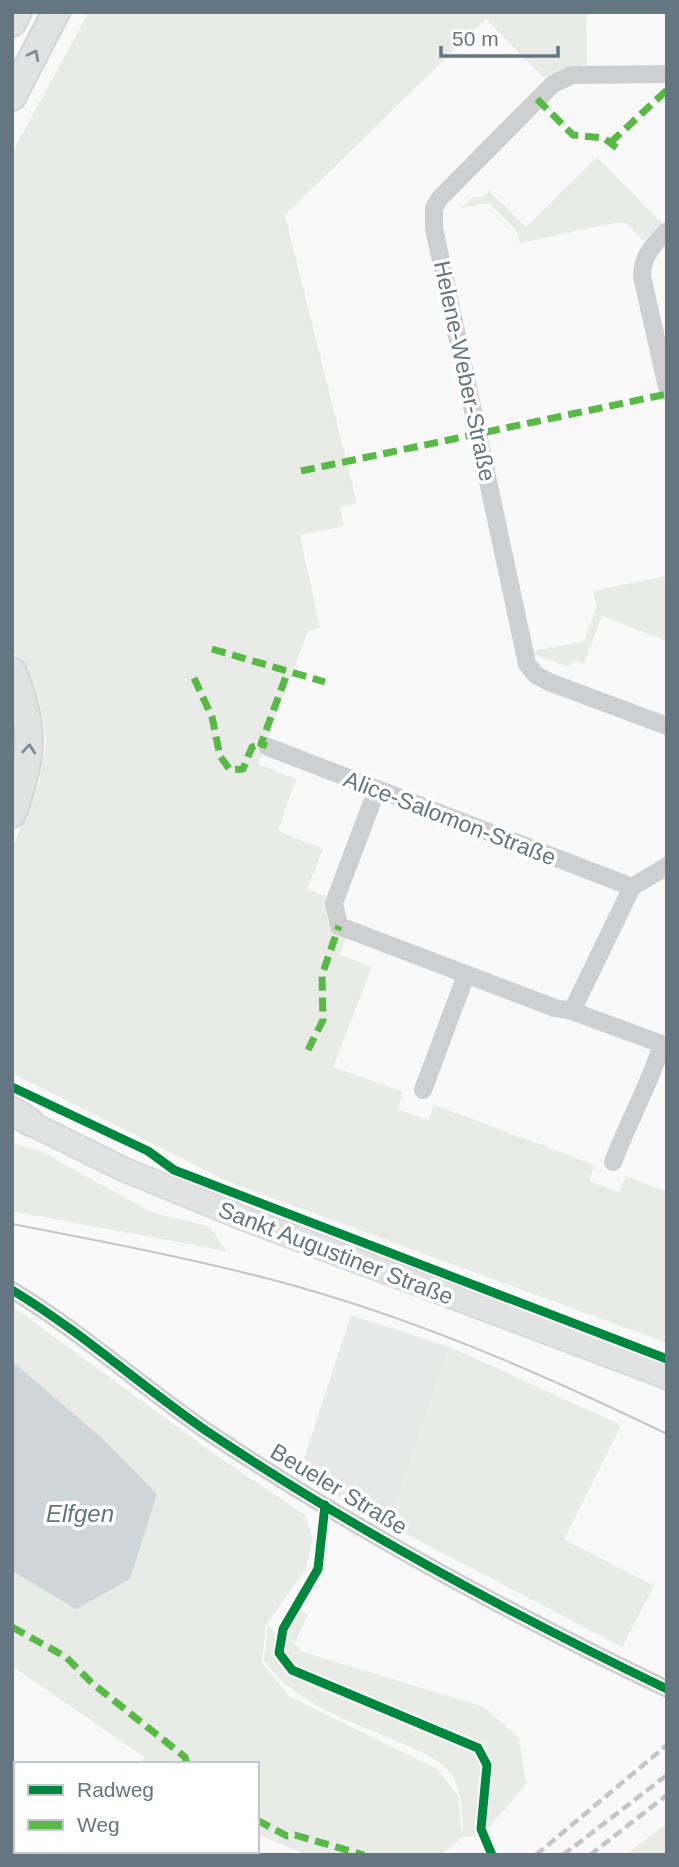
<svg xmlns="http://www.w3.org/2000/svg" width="679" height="1867" font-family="Arial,sans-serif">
<rect width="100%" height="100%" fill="#f9f9f9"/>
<path fill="#e8e9e9" d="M351,1315l99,32 -61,178 -90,-51z"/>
<g fill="#e8ebe6">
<path d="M89,12h497l1,52 -44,13 -57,-58 -201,196 72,288 -17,4 4,19 -44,9 20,93 -12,3 -50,133 38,15 -18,52 45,18 -16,40 18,7 3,27 18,16 -6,16 32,12 -39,100 70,25 -5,17 30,11 6,-15 161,60 -6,16 30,11 7,-16 41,16v151l-438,-161 -217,-109v-224l27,-64 7,-45 -6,-38 -28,-55v-494z"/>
<path d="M597,157l65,66 -18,18 -18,-18 -7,-1 -99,21 -3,-12 -28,-28 -28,5 12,-11h10l6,-6 37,36z"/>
<path d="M667,576v65l-65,-25 -18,48 -8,-3 -10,5 -32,-12 -1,-3 51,-10 13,-35 -4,-15z"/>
<path d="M12,1143l30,9 111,61 57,14 16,24 -214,-40z"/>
<path d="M12,1306l208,152 85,57 8,25 -8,30 -39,55 -4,38 28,34 147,72 21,27 4,41c1,-20 1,-46 -11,-63 -10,-15 -34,-24 -50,-31 -48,-21 -106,-39 -137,-82l4,-35 8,7c-3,17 1,29 14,40l183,76c22,23 3,59 5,87l-17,1 -19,18h-135l-50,-21v-70h-118l5,-7 -132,-91v-95l65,38 80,-114 -55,-57 -90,-77z"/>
<path d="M450,1347l171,78 -57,114 90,47 -32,61 -233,-122z"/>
<path d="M300,1609l8,6 -14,29 9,8 181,55 35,31 7,46 -40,47c-1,-34 19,-70 -16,-93l-178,-73c-17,-20 -4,-37 8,-56z"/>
<path d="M667,1823v32h-41z"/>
</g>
<path fill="#ced6d9" d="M12,1361l90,77 55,56 -27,85 -54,30 -64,-38z"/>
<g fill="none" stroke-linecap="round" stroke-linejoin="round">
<g stroke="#d5d6d7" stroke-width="26">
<path id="major" d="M14,1115l109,54 122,50 422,158"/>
</g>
<g stroke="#d5d6d6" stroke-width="30">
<g id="highway">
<path d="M12,23l6,-11"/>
<path d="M12,97l44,-85"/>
<path d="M12,671c24,54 21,89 0,143"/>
<path d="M12,1110l18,12"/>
</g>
</g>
<g stroke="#cecfd0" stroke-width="18">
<path d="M667,74l-95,1 -19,9 -113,114 -6,10v20l93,436 9,11 13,7 118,44"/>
<path d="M667,231c-15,15 -24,24 -25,45l25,111"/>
<path d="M268,747l364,140"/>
<path d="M377,789l-43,114 5,23 216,82 17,3 95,35"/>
<path d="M572,1011l60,-124 35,-21"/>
<path d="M423,1090l43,-115"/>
<path d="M613,1162c16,-41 35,-75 49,-117"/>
<path d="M12,1290c68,41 128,95 193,140 146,98 304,183 462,259"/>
</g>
<use href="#major" stroke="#e1e2e2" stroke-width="23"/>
<use href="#highway" stroke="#e1e2e2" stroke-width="26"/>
<path stroke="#c3c5c6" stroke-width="2" d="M12,1224c89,17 177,34 265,57 135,36 264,92 390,153"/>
<g stroke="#c3c5c6" stroke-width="4.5" stroke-dasharray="10 5" stroke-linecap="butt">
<path d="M536,1855l131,-110"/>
<path d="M563,1855l104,-80"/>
<path d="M590,1855l77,-60"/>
</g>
<g stroke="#58b947" stroke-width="7" stroke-dasharray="14 7" stroke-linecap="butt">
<path d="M537,99l36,36 31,3 13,10"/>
<path d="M610,143l57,-53"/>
<path d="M301,471l366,-77"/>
<path d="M212,649l113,33"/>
<path d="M194,678l18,39 8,39 10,14 13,-1 9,-22 9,-3"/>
<path d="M267,746l-6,-2 27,-73"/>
<path d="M308,1050l15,-30 -1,-45 17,-49"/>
<path d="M12,1627l54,30 26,26 93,74 2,7"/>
<path d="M257,1820l30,16 8,-1 69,20"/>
</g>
<g stroke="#fff" stroke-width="13">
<g id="cycleway">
<path d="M12,1087l136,64 26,19 493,189"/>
<path d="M12,1290c68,41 128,95 193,140 146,98 304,183 462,259"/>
<path d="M325,1505l-7,64 -35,60 -4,24 13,17 186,78 9,17 -6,64 11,26"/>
</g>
</g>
<use href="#cycleway" stroke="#00873e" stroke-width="9"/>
</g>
<defs><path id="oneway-chevron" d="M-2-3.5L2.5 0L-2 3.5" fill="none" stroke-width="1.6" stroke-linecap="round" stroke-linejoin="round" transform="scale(1.75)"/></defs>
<g stroke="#7e8c96">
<use href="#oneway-chevron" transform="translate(34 55) rotate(-63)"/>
<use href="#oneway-chevron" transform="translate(29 749) rotate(-86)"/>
</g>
<g text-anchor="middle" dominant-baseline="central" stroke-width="7" stroke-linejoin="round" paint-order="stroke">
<g font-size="23" fill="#657683" stroke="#fff">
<text transform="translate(465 371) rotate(78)">Helene-Weber-Straße</text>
<text transform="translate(450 818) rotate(21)">Alice-Salomon-Straße</text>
<text transform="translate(336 1253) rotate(21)">Sankt Augustiner Straße</text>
<text transform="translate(339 1489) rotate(31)">Beueler Straße</text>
</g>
<g font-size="24" font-style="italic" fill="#60757c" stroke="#fff">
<text x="80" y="1513">Elfgen</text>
</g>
</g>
<rect width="679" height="1867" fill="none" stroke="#657683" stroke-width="28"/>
<rect x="14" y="1762" width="245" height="91" fill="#ffffff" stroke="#c1c8cd" stroke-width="2"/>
<rect x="28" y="1785" width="35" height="10" fill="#00873e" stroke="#c1c8cd" stroke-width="2"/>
<text x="77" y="1797" font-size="21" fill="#657683">Radweg</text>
<rect x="28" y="1820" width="35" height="10" fill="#58b947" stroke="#c1c8cd" stroke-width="2"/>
<text x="77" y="1832" font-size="21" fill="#657683">Weg</text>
<path d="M441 46v10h117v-10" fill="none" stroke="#657683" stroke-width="3.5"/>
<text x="452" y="46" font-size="21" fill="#657683" stroke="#ffffff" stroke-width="5" paint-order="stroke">50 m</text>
</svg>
